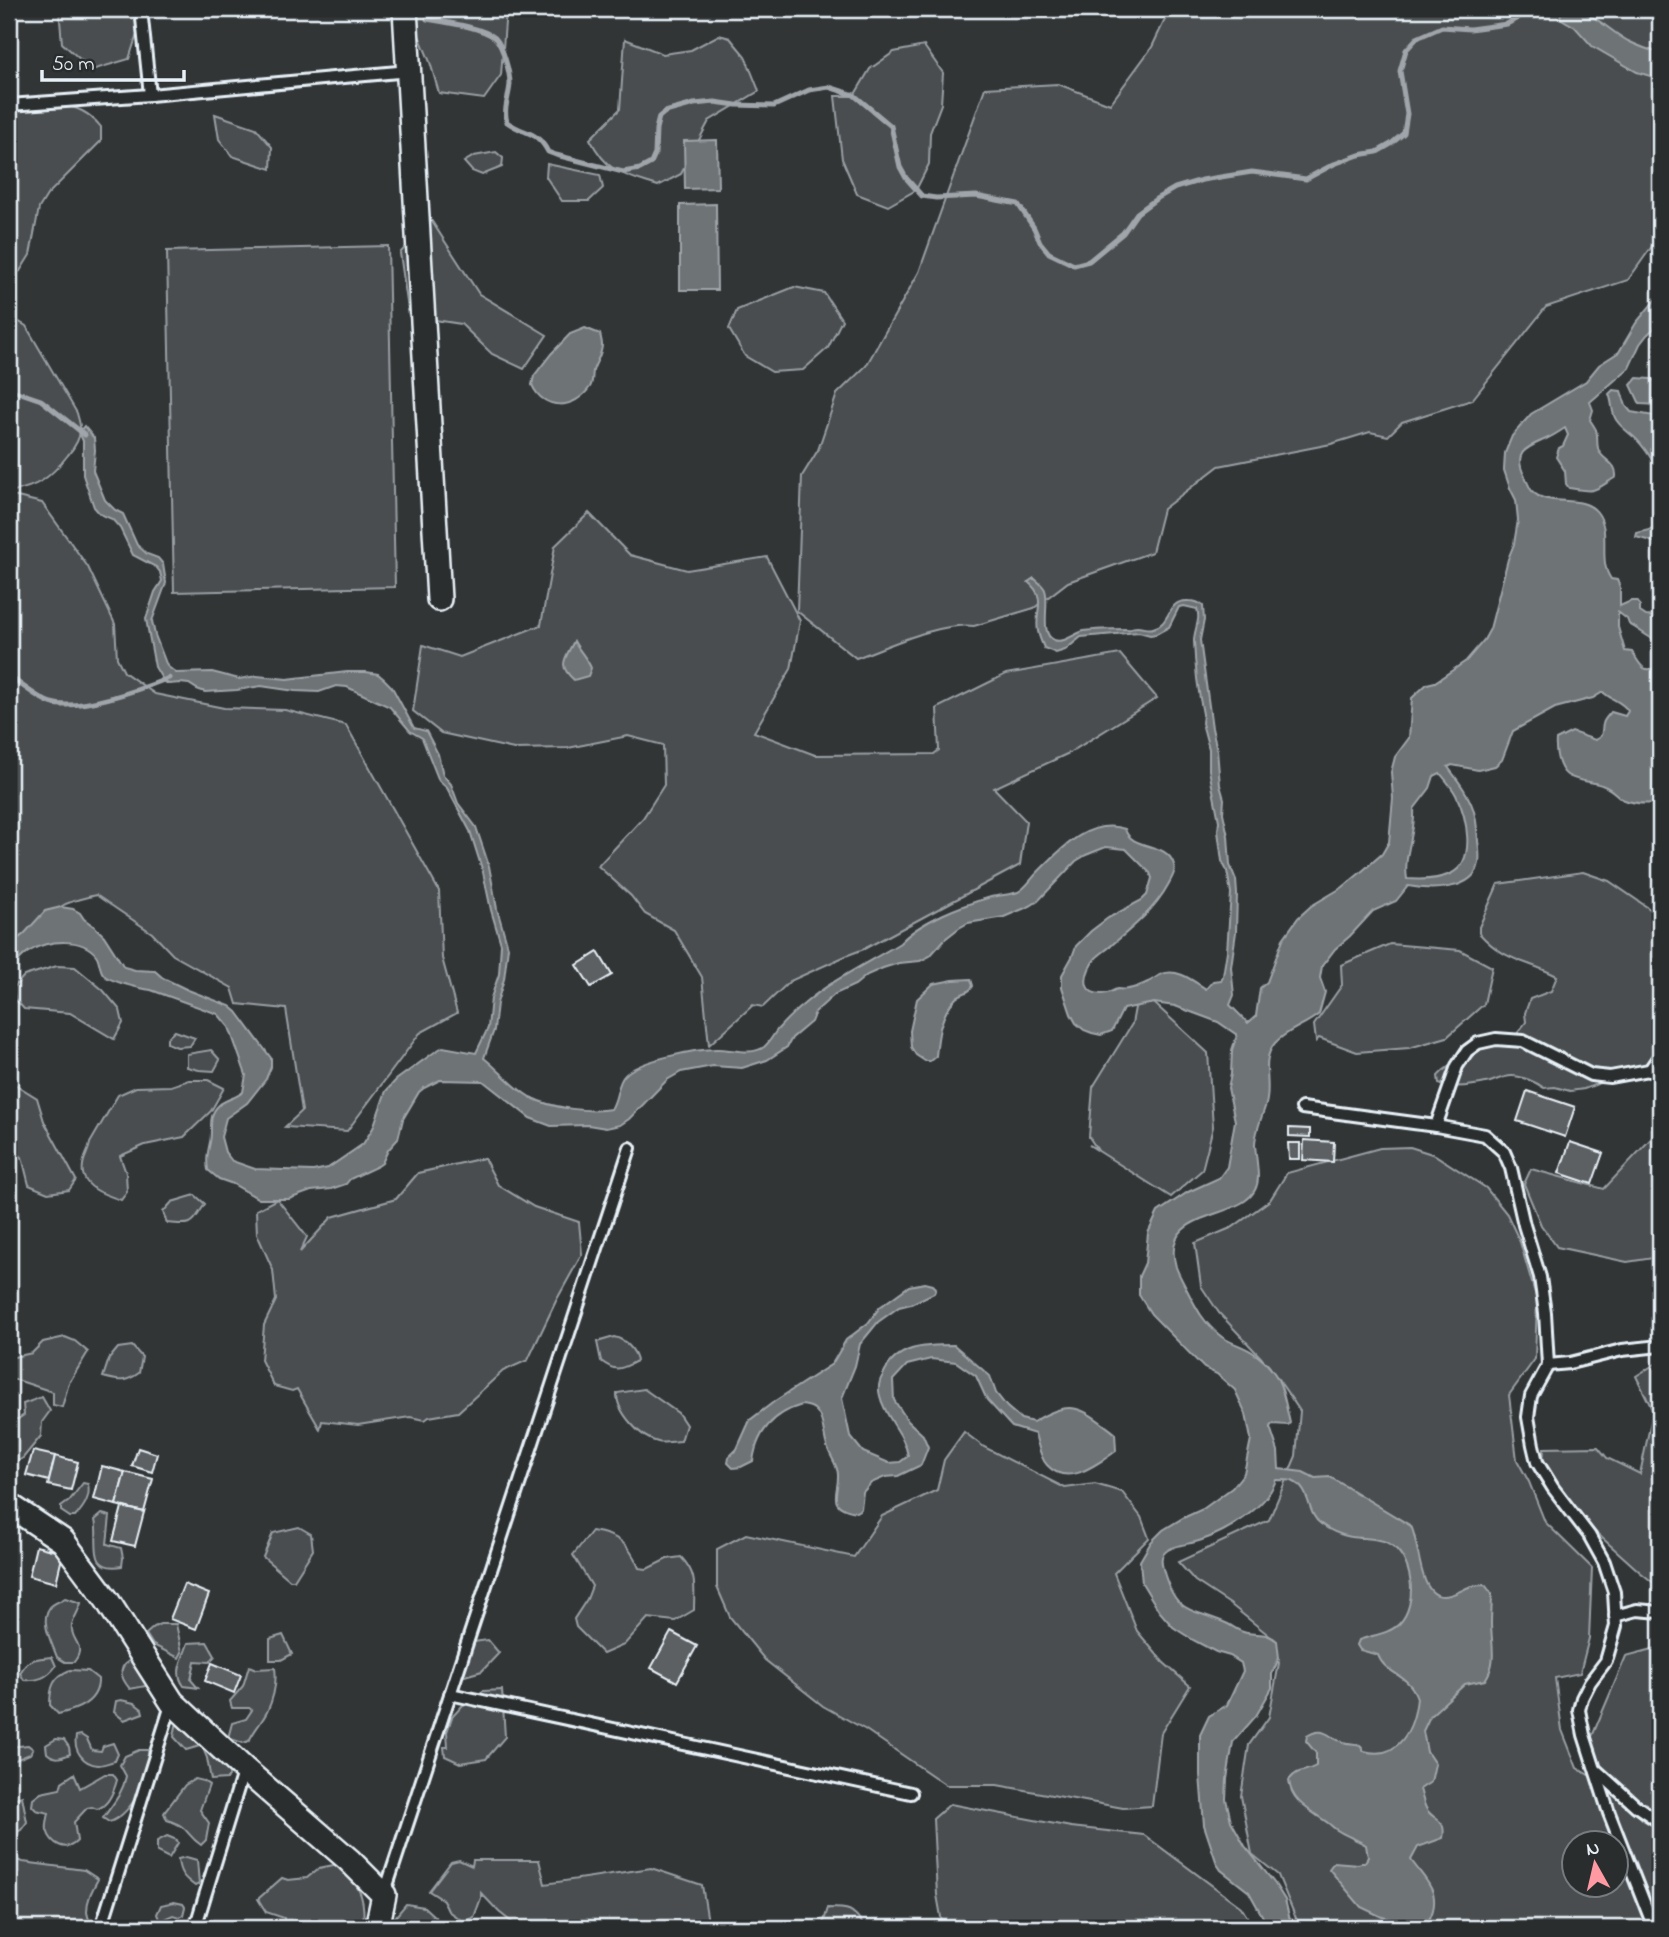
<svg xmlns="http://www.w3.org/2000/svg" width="1669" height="1937" font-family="'Indie Flower',sans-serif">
<rect width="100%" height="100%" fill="#323536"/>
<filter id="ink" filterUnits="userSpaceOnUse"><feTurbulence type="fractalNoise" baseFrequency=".0143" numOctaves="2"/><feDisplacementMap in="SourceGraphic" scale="14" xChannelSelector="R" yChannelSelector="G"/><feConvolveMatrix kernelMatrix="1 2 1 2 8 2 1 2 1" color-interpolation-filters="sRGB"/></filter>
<g filter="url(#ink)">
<g fill="#494d4f" stroke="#989fa4" stroke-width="2" fill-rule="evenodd">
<path d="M59,9h76l3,22 -9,28 -37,11 -30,-27z"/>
<path d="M412,9h94l-5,66 -17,24 -45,-6 -9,-31 -19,-46z"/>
<path d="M1170,9h490v226l-32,45 -82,27 -74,93 -70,22 -14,14 -18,-4 -39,12 -112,22 -56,43 -11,43 -84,30 -34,26 -60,18c-34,-4 -85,20 -118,32l-59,-47 5,-135 16,-26 19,-56 29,-28 53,-94 66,-184 73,-4 52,20 42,-57z"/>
<path d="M719,35l11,3 15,18 14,35 -50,30 -28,53 -23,12c-34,-11 -50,-12 -68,-47l30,-30 5,-70 38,15 28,-4z"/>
<path d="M924,46l19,27 -2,31 -11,29 -1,31 -13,26 -28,16 -31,-12 -15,-35 -7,-63h19l16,-27 24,-17z"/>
<path d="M58,104c19,3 31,8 43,23v14l-54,54 -8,13 -9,47 -10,16 -11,9v-165l16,-7z"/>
<path d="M215,114l41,14 16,19 -1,22 -39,-13 -13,-17z"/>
<path d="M496,152l7,6 -1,9 -20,8 -10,-4 -8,-9 10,-6z"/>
<path d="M547,164l53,11 3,13 -14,13h-27l-16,-24z"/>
<path d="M431,220l48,74 68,41 -23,34 -32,-15 -31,-30 -52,-8 -9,-63z"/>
<path d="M388,246l7,341 -221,5 -7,-341z"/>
<path d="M794,287l30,6 18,27 -14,28 -25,22 -31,2 -27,-16 -16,-27 8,-19z"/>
<path d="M9,316l17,10 51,87c1,5 4,12 3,17 0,9 -6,18 -12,25 -18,23 -30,32 -59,37z"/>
<path d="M9,495l33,8 46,64 27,57 2,34 7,14 31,22 69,14 61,2 61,15 93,166 3,67 15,55 -37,20 -73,98 -62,-4 17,-16 -16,-102 -49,-5 -5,-16 -59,-33 -21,-22 -56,-38c-11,3 -24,5 -34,11 -18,11 -31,31 -53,34z"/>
<path d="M589,513l41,42 57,15 80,-13 33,64 -9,48 -37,63 61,23 119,-1 5,-4 -2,-42 69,-34 114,-20 37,44 -88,55 -75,35 32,33 -6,44 -156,84 -16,6 -58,26 -27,26 -10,-2 -44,40 -7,-68 -28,-47 -29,-16 -14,-18 -33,-30 45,-48 21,-33 -1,-40 -35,-9 -60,12 -54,1 -73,-16 -28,-22 10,-66 37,12 81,-32 14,-79z"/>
<path d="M1583,872l26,9 51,35v135l-17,16 -59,22 -14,2 -15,-4 -11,1c-8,-6 -22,-12 -32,-12 -7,0 -16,4 -22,6 -17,4 -35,7 -51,2l-1,-8 6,-6 38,-26 18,-1 16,-8 10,-13 -1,-9 5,-14 21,-8 6,-15c-31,-16 -52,-14 -78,-43v-6l19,-43z"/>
<path d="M1390,944l70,6 32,17 -8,37 -37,33 -38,11 -52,4 -38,-14 -3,3 -2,-16 28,-40 -1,-20z"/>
<path d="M57,966l18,1 28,23 17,20 3,13 -9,16 -44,-26 -46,-4 -9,-10 -2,-11 11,-12z"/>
<path d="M1136,1002l7,3 11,-2 54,50 5,74 -11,43 -31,27 -82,-52 8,4 -8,-12 4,-50 39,-63z"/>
<path d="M175,1031l20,7 -5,8 -13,1 -10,-4v-5z"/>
<path d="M211,1050l9,10 -6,11 -15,-1 -12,-3v-13z"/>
<path d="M189,1080h19l16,8 -13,23 -27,26 -39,8 -25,11 6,17 1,19 -6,8c-16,-5 -42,-13 -38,-35 1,-8 6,-14 7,-22l28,-48 18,-8 35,-1z"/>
<path d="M13,1083l24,15 7,23 32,59 -7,10 -21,3 -19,-8 -7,-28 -13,-10v-63z"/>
<path d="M1660,1129v128l-33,5 -70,-15 -16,-22 -17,-41 7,-15 73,20z"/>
<path d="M1410,1147l25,8 51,33 21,26 13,28 17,58 -2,59 -26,36 8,65 12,22 16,40 47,46 -3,70 -9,35 -25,5 7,52 15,38 35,21 29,30 19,11v98h-360l-22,-53 -26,-21 -11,-58 8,-51 20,-28 10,-54 -8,-26 -41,-33 -35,-23 -17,-19 91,-42 27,-64 4,-45 -31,-45 -50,-53 -18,-27 -6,-43 38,-16 37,-27 17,-27 93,-25zM1574,1842h42v42h-42z"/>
<path d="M484,1158l14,27 36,22 45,15 3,32 -26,47 -28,59 -25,11 -45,41 -29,5 -4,3 -15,-3 -52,8 -36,-4 -2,8 -23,-40 -5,2 -18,-5 -13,-26 3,-35 12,-25 -3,-30 -16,-36 -1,-24 21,-11 30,38 -7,15 32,-35 64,-18 22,-26z"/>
<path d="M195,1195l10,9c-14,21 -11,22 -38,19l-4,-11 9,-10z"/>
<path d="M65,1337l10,4 13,11 -19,31 -7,24 -9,-2v-13l-36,-12h-8v-24l5,1 18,-4 11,-11z"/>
<path d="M614,1337c11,2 22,14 23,24 -17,8 -20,12 -36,0l-4,-19z"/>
<path d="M132,1346l10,11 -3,16c-14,10 -19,8 -36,4l6,-18 9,-11z"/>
<path d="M1660,1361v227l-20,-16 -98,-88 2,-36 54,-1 9,11 33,16 13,-63 -17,-35z"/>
<path d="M644,1389l34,24 8,12 -5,16c-7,0 -17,3 -23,1 -18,-4 -42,-31 -41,-49z"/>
<path d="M42,1397l8,14 -8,11 -1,14 -18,22 -14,8v-47h9l6,-4 -1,-11z"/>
<path d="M964,1432l20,15 81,41 30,-4 27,8 19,25 8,21 -35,35 23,58 26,31 27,24 -29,47 -9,73 -29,2 -126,-23h-51l-80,-55 -43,-24 -58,-46 -35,-43 -13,-30v-38l29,-15 108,23 28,-41 55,-26 7,-30z"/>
<path d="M83,1483l5,1c3,13 -4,23 -13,33h-5l-9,-6v-4l8,-6z"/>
<path d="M102,1514l8,2 -3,28 14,4 2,10 -1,8c-36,6 -22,-25 -27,-46z"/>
<path d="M299,1527l12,7 2,16 -19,30h-4l-27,-23 10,-24z"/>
<path d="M592,1531c27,4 37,13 47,37l8,1 20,-10 14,-2c17,18 13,30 13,53l-19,11 -27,-3 -24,27 -21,9 -27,-27 -2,-8 13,-20 5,-13 -19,-31z"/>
<path d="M65,1598l16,5c-2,8 -7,14 -9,22 -3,16 16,19 2,37h-9l-8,-5c-5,-14 -18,-36 -7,-50 4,-4 11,-6 15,-9z"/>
<path d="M160,1624h16l6,28 -3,6 -26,-13 -7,-11 8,-7z"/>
<path d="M283,1635l9,19 -11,6h-11v-21z"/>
<path d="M488,1640l11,13 -17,18 -21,6c-8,-17 -6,-19 5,-34z"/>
<path d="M207,1642l8,14 -5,6 -15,-1 -4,19 7,8 -14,-2c-11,-15 -1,-26 4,-43z"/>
<path d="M1660,1647v171l-12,-6 -63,-59 41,-97z"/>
<path d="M52,1657l4,9c-9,12 -18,15 -32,14l-4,-7c9,-16 15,-14 32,-16z"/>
<path d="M134,1658l17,27 -21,4c-11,-13 -13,-23 4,-31z"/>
<path d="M249,1666l7,3 19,-1c2,14 -2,31 -8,44 -5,10 -13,18 -18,29l-6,2 -15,-5 4,-15 14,-4 6,-9 -3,-2h-17l-2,-7 13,-15z"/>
<path d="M70,1670l18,1 10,8c1,23 -21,31 -40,35l-8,-9c0,-18 3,-28 20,-35z"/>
<path d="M502,1690l3,47 -19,22 -26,4 -15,-7 -1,-9h4l-1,-15 5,-15 11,-12 20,-14z"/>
<path d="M121,1700l13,3 8,6 1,4 -19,7 -10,-8 2,-11z"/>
<path d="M188,1719l13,17 -1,10 -14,4 -12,-13 2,-11z"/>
<path d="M81,1735l6,4 5,11 9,1 2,-5 10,-3 5,11 -3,7c-5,1 -11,4 -17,4 -15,-1 -25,-15 -22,-29z"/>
<path d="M56,1739l8,1 5,7 1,7c-9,4 -15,6 -23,-1l-1,-8z"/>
<path d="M28,1745l5,4 -3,5 -17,7 -4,-2v-12z"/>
<path d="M209,1747l23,12 -1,14 -4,6 -16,1 -4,-22 -4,-10z"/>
<path d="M139,1750h9c0,3 3,10 2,12 -1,19 -22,55 -41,60l-6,-4c10,-14 20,-25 23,-42l-6,-11 5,-9z"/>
<path d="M74,1774l6,14 25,-14h8l4,6c-3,11 -9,26 -20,29l-5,-2 -5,1 -13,14 3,19c-11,12 -26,3 -30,-11 -1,-6 1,-11 2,-17l-13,-3 -4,-4 1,-7 8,-6 19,-4 2,-7z"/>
<path d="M195,1779l8,2 6,4 -9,25 9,13 -3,17 -5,5c-16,-11 -11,-18 -34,-25l-3,-7 21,-28z"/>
<path d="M22,1796l5,26 -6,8 -12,6v-36z"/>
<path d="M950,1804l121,23 73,8 97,72 13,21h-311l-6,-33 -4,-76z"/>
<path d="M167,1836l10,4 1,3 -9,15 -12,-6v-11z"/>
<path d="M186,1857l11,3 2,24 -4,2c-11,-8 -16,-13 -17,-27z"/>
<path d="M9,1858l14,4 61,8 14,9c-6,11 -11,20 -11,33 1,7 4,9 2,16h-80z"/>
<path d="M459,1860l13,6 1,-6h66l6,24 106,-16 51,17 7,43h-190l-20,-16 -18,-19v5l-7,19 -10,5 -16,-11 -5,-11 -14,-9 22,-29z"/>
<path d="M343,1863c16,26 23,33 20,65h-78l-1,-10 -18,-6 -8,-13 24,-21 6,2 19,-2 12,-10z"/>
<path d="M174,1902l9,2 2,3 -2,8 -4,2 -6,-2 -9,4h-5l-2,-5 4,-9z"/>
<path d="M406,1904l18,3 23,21h-61z"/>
<path d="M828,1908c20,0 25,0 36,18l-2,2h-43l5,-7z"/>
</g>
<g fill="#6e7376" stroke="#9fa5aa" stroke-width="2" fill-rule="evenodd">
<path d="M1562,9c30,0 43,19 66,32 10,5 21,9 32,12v26l-23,-7 -45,-26 -17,-19 -15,-9z"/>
<path d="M717,140l1,48 -33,1 -1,-48z"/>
<path d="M716,204l1,86h-37v-85z"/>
<path d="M1660,294v29l-13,12 -7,9 -11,24 -39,34 3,8 -3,10c0,0 6,9 6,10 3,8 -1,16 4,23 7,10 17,10 16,24 -23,14 -18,16 -47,11l-3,-4 -1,-13 -9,-14 3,-9 4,-2 5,-11 -3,-7c-6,4 -12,8 -19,11 -20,9 -34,13 -21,38 2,4 4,10 7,14 15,17 50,2 65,21 15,19 0,48 14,67l6,1 3,7v19l11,-5h6l3,4v7l6,4 14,1v25c-13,-4 -19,-12 -31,-18l-2,-5 -9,-7v15l7,24 7,1c10,15 10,21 28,15v136c-11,1 -27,1 -38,-4 -6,-4 -10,-10 -18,-13 -11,-5 -27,-4 -37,-11 -9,-7 -12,-24 -11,-35l16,-8 23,8c9,-4 6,-8 8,-16 1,-5 5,-8 8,-12l14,4 3,-5c-6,-10 -17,-11 -25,-19l-10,6 -38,10 -42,23 -11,29 -7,6 -17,4 -26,-5 -4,2c7,10 16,20 21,32 7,13 8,28 9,42 1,7 2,16 1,22 -5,29 -51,27 -71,23l-12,15 -23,10 -23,25 -15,13 -13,17 -2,12 5,14 -6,22c-13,11 -32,16 -44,29 -15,17 -3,41 -9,61 -4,13 -11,28 -11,41 1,11 3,22 3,32 0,49 -101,24 -82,90 2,6 6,13 9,19 10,20 18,37 37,51 10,7 23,9 33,17 6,4 14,12 19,19 9,12 12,34 16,50l-2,2 -16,-1 -2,3 8,24 1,18 24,3 12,6 15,-1 81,49c9,17 7,70 32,70 10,0 18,-6 26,-9 5,-2 11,-2 16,-2l7,9c0,10 -1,20 -1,29 0,20 7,39 -6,57l-20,4 -35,32 -7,15 4,21 8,12 -4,18 -11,7c2,6 3,13 6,19 6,13 21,9 17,30l-25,9 -7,13c15,21 32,33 18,60l-17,4 -30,-7 -21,-10 -32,-38 5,-7 24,2 7,-2 3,-5 -2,-12c-10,-6 -20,-9 -29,-15 -4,-2 -6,-5 -9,-7 -16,-12 -37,-20 -39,-43 10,-12 15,-7 27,-14v-13l-10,-12 1,-5c18,-11 21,2 36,6 6,2 12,1 17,3l4,6c35,10 50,-23 53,-53 -8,-25 -32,-23 -39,-43l-18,-5 -3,-5 2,-5c13,-5 30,-6 40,-16 20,-20 14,-68 -11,-81 -11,-6 -25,-4 -37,-6 -11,-2 -22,-7 -30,-13 -15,-10 -9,-35 -29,-43 -4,-1 -12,-1 -16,-1 -10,28 -49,52 -77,61 -10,3 -23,4 -31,9 -8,5 -7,11 -5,19 13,47 27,38 65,55 6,3 11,8 19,9 12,2 20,-1 30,8l2,17 -7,16v14l-16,28 -23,26 -6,37 -1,20 5,22 14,25 30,38 10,16 7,28h-23l-20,-36 -28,-22 -4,-6 -13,-39 -4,-50v-40l9,-19 18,-11 16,-34 -2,-8 -11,-7 -14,-4 -23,-12 -20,-13 -14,-16 -17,-28 -2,-22 11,-19 12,-12 20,-12 20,-9 29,-21 12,-15 7,-34 -5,-25 -11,-24 -18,-16 -13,-6 -53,-54 -12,-19v-19l6,-13 3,-30 10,-21 30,-20 31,-14 8,-11 8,-46 -7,-33 3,-14 1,-24 5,-15 -19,-13 -43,-16 -21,-3 -31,6 -11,22 -11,4 -9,-2 -8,-3 -8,-7 -5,-9 -9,-27v-12l10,-18 4,-11 15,-15 17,-13 34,-18 5,-5 5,-17 -2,-5 -24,-24 -20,-2 -20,8 -10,6 -38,40 -8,5 -26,11 -36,6 -9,5 -14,11 -15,17 -10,5 -21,2 -16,5 -16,7 -12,10 -20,9 -20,18 -4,10 -19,16 -5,9 -20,13 -25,8 -29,-2 -32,6 -14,8 -38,39 -9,6 -14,3 -18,-3 -37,1 -21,-8 -47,-37 -43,-1 -16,8 -5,4 -16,27 -5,20 -10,11 -6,13 -4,3 -28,13 -4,5 -15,5 -20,2 -22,8h-30l-26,-15 -14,-5 -11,-9c-2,-11 0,-18 2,-28 3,-13 -3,-26 9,-37 7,-6 17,-7 24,-13l3,-17 -17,-48 -11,-13 -67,-24c-9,-1 -43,-9 -47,-15 -5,-5 -4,-15 -8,-20 -14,-18 -48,-15 -66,-4 -8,4 -13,13 -21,18v-23l15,-12 21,-23 16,-4 12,2 7,4 4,6 11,8 9,9 20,31 11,3 20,1 8,7 25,12 42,16 7,6 34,46v9l-5,12 -19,24 -21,15 -5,19 4,15 7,9 23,8 58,2 15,-3 35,-24 10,-16 13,-37 10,-11 40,-29 7,-4 33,6 12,-25 3,-30 8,-24 2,-30 -10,-34 -8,-38 -13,-41 -23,-43 -8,-7 -17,-43 -12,-7 -20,-24 -43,-20 -11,-1 -17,6 -24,-1 -34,-5 -24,4 -32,2 -8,-3 -8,-5 -9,-1 -11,1 -5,-2 -9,-15 -9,-48 9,-27 7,-11 -2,-9 -4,-5 -23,-12 -13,-27 -8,-9 -12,-5 -6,-7 -11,-32v-34l-4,-9 5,-6 10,12 1,12 -2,21 12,29 10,10 8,4 14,31 10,9 11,4 5,6 3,19 -14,38 3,14 12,31 9,7 36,-1 27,7 18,-3 30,3 60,-7h19l12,2 6,5 8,8 22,41 12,3 12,23 5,21 8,9 7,19 18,24 13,39 8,43 11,38 -4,32 -7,24 -3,27 -10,28c14,11 30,30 46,39 21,11 59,16 81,12 7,-10 6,-27 14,-34 14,-15 72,-26 92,-26 16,0 34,7 47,-2 6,-5 9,-12 13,-17 8,-9 18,-19 27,-26 29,-25 64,-41 96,-61 20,-22 62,-38 91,-46 9,-2 19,-2 27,-5 7,-3 14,-14 19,-19 23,-23 52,-56 88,-44 6,22 43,12 49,36 2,8 -3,14 -6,20 -13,24 -35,42 -55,59 -5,5 -12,9 -17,14 -10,11 -18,36 6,36 6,0 9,-3 15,-5 3,0 7,1 11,0 6,-1 14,-4 20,-7 5,-2 9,-6 14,-8 16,-6 31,7 44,15l7,-8 8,-1 2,-4 4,-25 4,-58 -4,-22 -5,-10 -4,-30 1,-10 -10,-51v-21l-7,-26 1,-9c-5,-23 -8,-49 -9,-73 0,-12 7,-20 3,-32l-13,-3 -5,1 -10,20 -13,7 -6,1 -11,-3 -58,5 -16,13 -9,3 -12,-5c-2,-5 -5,-11 -6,-17 -4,-19 10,-33 -10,-49l6,-4c4,4 9,7 11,12 5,13 -6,44 9,50 10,4 21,-7 30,-9 14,-2 29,-2 43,-2 9,1 1,-2 10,-2 6,0 10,3 16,1 19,-4 13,-29 36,-27 6,0 10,1 14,5l1,14 -4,20 12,88 5,22 3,35 4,14 -1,14 5,23 2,29 6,15 1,14 -1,38 -5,35 3,28 -4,10 18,18 8,-7 4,-28 7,-6 16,-43 15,-21 13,-12 32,-19 17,-14 22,-19 7,-12 4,-44 -2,-26 4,-15 14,-19 3,-40 15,-14 8,-2 31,-21 18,-21 6,-11 18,-70 6,-15 4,-24 -2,-20 -6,-12 -6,-18 1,-17 7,-17 19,-22 55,-33 13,-16 20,-13 17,-29zM1440,773c5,6 12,14 16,22 10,20 22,67 -6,79 -13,6 -30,6 -43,5 -4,-24 9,-46 7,-70l16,-21 4,-12z"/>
<path d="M585,328l15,6c1,4 2,8 2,11 0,10 -7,18 -9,26 -1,7 0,11 -3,16 -16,23 -46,24 -58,-2l2,-9 17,-22 19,-20z"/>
<path d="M1637,378l14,1 9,5v21l-20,-1 -9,-19z"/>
<path d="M1613,390l8,1 5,15 5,6 29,5v58c-4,-11 -17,-30 -26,-38 -6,-5 -13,-10 -17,-16 -6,-7 -4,-18 -8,-27z"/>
<path d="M1660,504v41l-9,-4 -15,-4 1,-4 12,-3 7,-5z"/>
<path d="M574,641c5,10 13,17 17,27l-3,8 -14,4c-17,-15 -9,-21 0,-39z"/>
<path d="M971,979l2,7c-4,8 -11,6 -17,12 -16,17 -18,37 -20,58l-6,5h-5l-9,-6 -5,-8 -1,-16 7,-32 16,-15 20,-4z"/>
<path d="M925,1283l8,2 3,3 -2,5 -23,11 -12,3 -21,15 -18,22 -5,22 -13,32 8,38 13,16 26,11 11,-1 8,-6c-3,-22 -23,-38 -28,-60 -2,-7 -1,-15 3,-21 13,-30 42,-30 71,-30l36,31 6,17 11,14 14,12 12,3c39,-24 48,-15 82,11l1,18c-19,13 -48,37 -69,14 -7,-7 -9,-22 -12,-31l-23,-7 -25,-27 -11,-24 -20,-14 -25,-3 -24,6 -14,15 1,20 14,21 15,14 5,12 -7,18 -23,11 -13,1 -14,6 -8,9 -2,17 -5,3c-31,-5 -17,-19 -18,-37 0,-9 -7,-17 -10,-26 -5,-11 -3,-27 -11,-37 -3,-5 -9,-6 -15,-7 -28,8 -45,27 -49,56l-12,6 -8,1 -5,-5 1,-6 8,-8 13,-29 25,-19 57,-37 14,-24 22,-17 12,-16 29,-21z"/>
</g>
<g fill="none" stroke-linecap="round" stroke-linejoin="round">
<g stroke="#9fa5aa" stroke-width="5">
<path d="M427,19c18,3 55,8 68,19 8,8 15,35 15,46 -1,14 -7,24 -3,38 18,13 30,8 41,30l8,3 67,17 17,-3 11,-6 4,-9 1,-25 3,-12 6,-5 29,-8 21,-2 21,3 38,1 35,-16 20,-3 25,8 37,31 9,41 6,11 16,18 14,2 40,-2 42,8 16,24 6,14 9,11 25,12 15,-4 34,-28 14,-20 19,-14 19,-11 27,-8 50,-8 54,7 28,-15 25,-9 18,-3 14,-8 13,-11 3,-19 -7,-43 6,-21 11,-12 25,-11 28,2 37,-5 14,-8 47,-5"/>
<path d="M9,389l32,11 44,35"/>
<path d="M9,676c10,7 31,24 42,27 28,9 90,-14 118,-25"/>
</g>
</g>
<g fill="#5c6063" stroke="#e8f1f8" stroke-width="2">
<path d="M598,952l14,23 -21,12 -14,-22z"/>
<path d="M1527,1091l48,16 -10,30 -48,-16z"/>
<path d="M1289,1128l21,1v8l-21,-1z"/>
<path d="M1304,1140l30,2 -1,20 -30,-2z"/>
<path d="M1570,1142l33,11 -11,31 -33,-11z"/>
<path d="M1288,1143h12v16h-11z"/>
<path d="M138,1448l19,6 -5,18 -20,-6z"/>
<path d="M33,1451l22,5 -6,25 -23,-6z"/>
<path d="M55,1456l23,6 -7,28 -23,-5z"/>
<path d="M102,1466l23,6 -9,33 -22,-6z"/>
<path d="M125,1472l28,7 -9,33 -28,-7z"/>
<path d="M122,1507l22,5 -9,34 -22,-5z"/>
<path d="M36,1546l27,7 -7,30 -27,-7z"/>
<path d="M184,1584l25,10 -13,35 -26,-10z"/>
<path d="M671,1632l26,14 -20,36 -26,-14z"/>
<path d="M212,1663l29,12 -7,18 -29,-12z"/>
</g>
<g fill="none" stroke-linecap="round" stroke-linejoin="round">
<g stroke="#e8f1f8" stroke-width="16">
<g id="lane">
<path d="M141,9l9,86"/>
<path d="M9,105l141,-10 259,-24"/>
<path d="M1649,1071l11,-16"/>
<path d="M1302,1108l134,18 49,9 19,17 7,16 13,57 16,52 5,36 3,52 -17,31 -3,21 5,28 4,17 16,26 36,47 15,27 10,30 2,34 -10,35 -16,21 -8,16 -3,12 5,25 25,78 45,115"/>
<path d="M1436,1126l21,-60 10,-15 11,-8 18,-4 27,2 68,34 19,2 50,-9"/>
<path d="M1548,1365l22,-2 52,-13 38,-4"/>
<path d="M1615,1616l22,-6 23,2"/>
<path d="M450,1694l461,99"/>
<path d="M1597,1771l39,35 24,16"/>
<path d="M384,1895l246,-747"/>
<path d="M101,1928l71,-226"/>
<path d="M195,1928l49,-159"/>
</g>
</g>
<g stroke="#e8f1f8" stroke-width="28">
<g id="street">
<path d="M405,9l34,590"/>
<path d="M9,1505l54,36 44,59 65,102 72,67 105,91 35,35 -7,33"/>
</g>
</g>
<use href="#lane" stroke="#2a2d2e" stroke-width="10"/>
<use href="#street" stroke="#2a2d2e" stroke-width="23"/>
</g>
</g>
<rect width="1669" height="1937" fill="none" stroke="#2a2d2e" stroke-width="35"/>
<rect x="18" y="18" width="1634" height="1902" fill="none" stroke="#e8f1f8" stroke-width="2.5" filter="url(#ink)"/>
<g transform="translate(1595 1864) rotate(352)"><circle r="33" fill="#2a2d2e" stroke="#767b7f" stroke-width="2"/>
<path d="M0-5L12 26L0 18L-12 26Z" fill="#ff9aa2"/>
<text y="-10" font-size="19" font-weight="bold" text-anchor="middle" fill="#e8f1f8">N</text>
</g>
<path d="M42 70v10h142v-10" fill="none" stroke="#e8f1f8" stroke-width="3.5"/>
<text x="52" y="70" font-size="21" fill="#e8f1f8" stroke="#2a2d2e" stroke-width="5" paint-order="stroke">50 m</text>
</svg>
